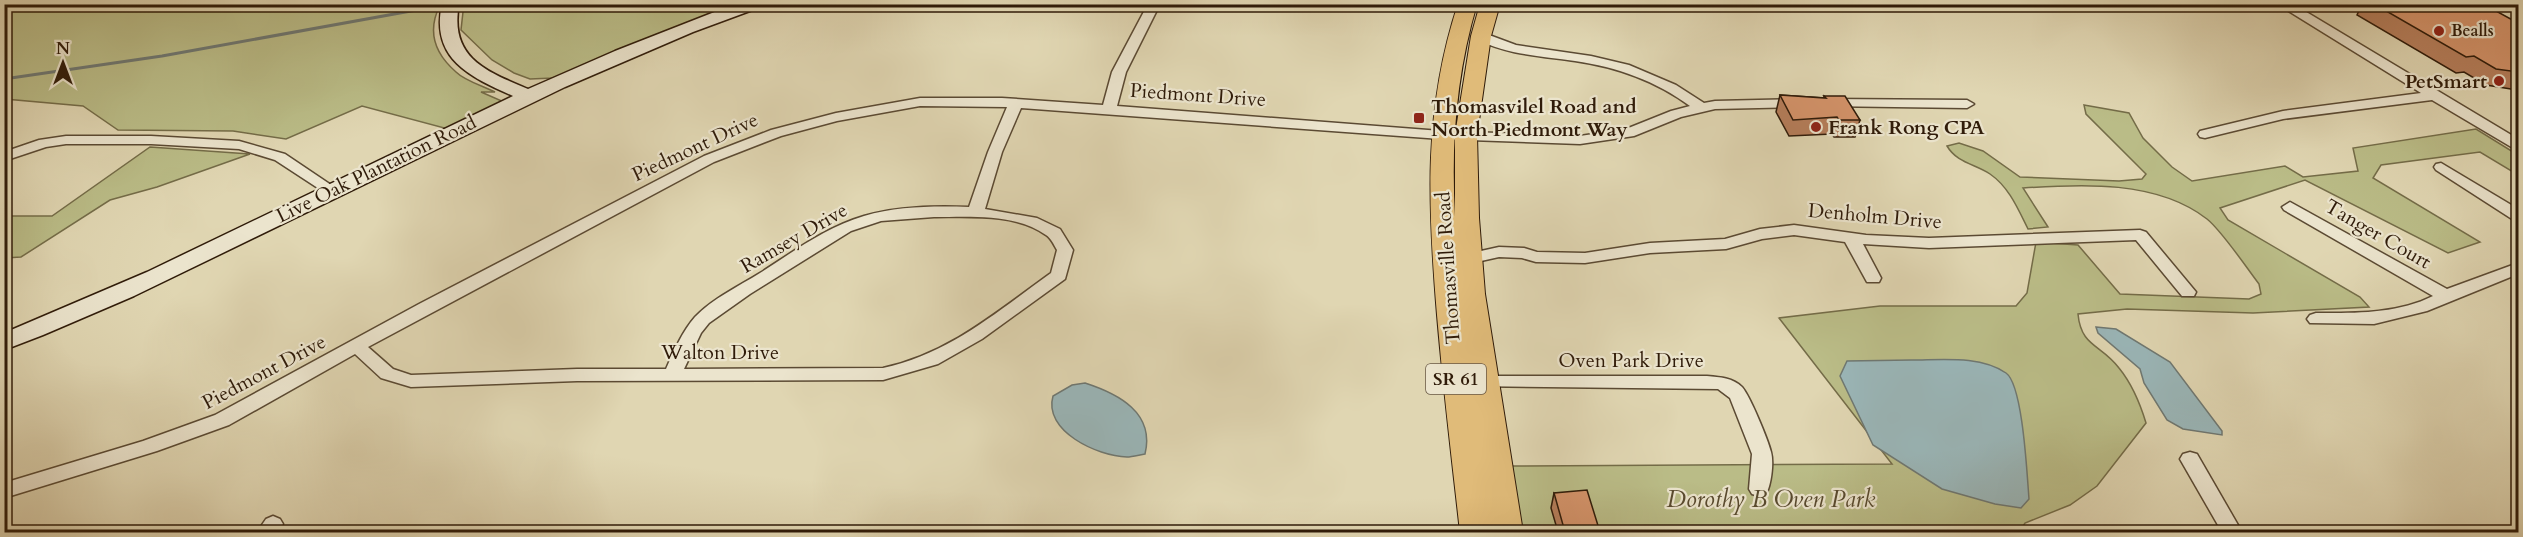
<svg xmlns="http://www.w3.org/2000/svg" width="2523" height="537" font-family="Cardo,serif">
<rect width="100%" height="100%" fill="#e0d6b2"/>
<filter id="stains"><feTurbulence type="fractalNoise" baseFrequency=".00333" numOctaves="4"/><feColorMatrix values="0 0 0 0 .2 0 0 0 0 .09 0 0 0 0 .02 0 0 0 .5 -.17"/></filter>
<radialGradient id="worn" r=".72"><stop offset=".6" stop-color="#630" stop-opacity="0"/><stop offset="1" stop-color="#630" stop-opacity=".3"/></radialGradient>
<g fill="#babc87" stroke="#746c48" stroke-width="1.5">
<path d="M4,5h436c-13,26 -6,48 16,67 9,9 27,14 39,20h-14l23,10 -56,27 -86,-23 -76,33 -53,-8 -115,-1 -35,-24 -78,-7z"/>
<path d="M466,5h267l-180,73 -23,1 -16,-6 -22,-13 -31,-30 2,-18z"/>
<path d="M2084,105l45,8 14,25 29,29 20,14 93,-15 18,11 55,-6 -5,-23 123,-19 42,26v20l-38,-23 -99,13 -8,13 107,64 -32,11 -143,-73 -85,28 8,12 132,77 9,10 -116,6 -126,-4 -49,5c3,33 23,30 41,54 13,16 21,35 27,55l-49,63 -27,19 -45,18 -6,9h-498l-10,-66 381,-2 -113,-146 101,-12h136l11,-13 9,-51 42,3 42,49 129,5 12,-5 -2,-10c-13,-17 -37,-53 -52,-65 -50,-39 -125,-35 -184,-31l25,39 -20,2c-10,-20 -19,-42 -38,-55 -15,-10 -33,-11 -43,-28l12,-3 24,8 37,26 99,4 23,-2 4,-5 -60,-60z"/>
<path d="M150,147l100,7 -93,33 -47,13 -89,57 -16,1v-42h47z"/>
</g>
<g fill="#9ab6b8" stroke="#6f7872" stroke-width="1.5">
<path d="M2096,327l20,2 54,33 52,69v4l-39,-6 -16,-9 -23,-37 -4,-14 -42,-36z"/>
<path d="M1911,360c30,0 69,-5 95,13 17,12 21,102 23,126l-8,9 -26,-4 -53,-15 -69,-44 -33,-69 7,-15z"/>
<path d="M1085,383c34,11 70,30 60,71 -6,1 -13,3 -18,3 -30,-1 -84,-26 -74,-61l19,-11z"/>
</g>
<g fill="none" stroke-linecap="round" stroke-linejoin="round">
<path stroke="#6f7872" stroke-width="3" d="M4,79l158,-23 260,-47"/>
<g stroke="#5b4a33" stroke-width="3">
<g id="street">
<path d="M1148,4h12l-34,68 -9,34 324,25 139,5 46,-7 45,-18 19,-5c-34,-25 -73,-39 -115,-45 -34,-5 -67,-6 -99,-22l-1,-3 1,-3 5,-1 35,13 75,11 38,9 47,20 28,18 11,-2 86,-2 7,4 -7,4 -86,2 -34,8 -47,19 -54,8 -139,-5 -420,-31 -19,44 -17,57 52,9 23,11 13,21 -8,29 -83,60 -44,25 -55,16 -306,1 -166,6 -30,-9 -26,-24 -126,71 -72,26 -153,47v-15l139,-42 72,-26 204,-111 285,-148 67,-26 65,-17 84,-15h82l101,7 9,-33zM920,106l87,1 -19,45 -19,55c-34,-1 -71,-1 -105,9 -38,11 -71,36 -104,57 -21,13 -48,26 -65,44 -13,15 -21,34 -29,52h-89l-166,6 -18,-6 -25,-22 346,-185 67,-26 56,-15zM934,217c35,0 81,-4 112,18 5,3 8,10 11,15l-6,23c-53,38 -102,81 -168,95l-199,1 17,-36 8,-10 41,-29 101,-63 30,-10z"/>
<path d="M1796,4h44c-9,6 -35,6 -44,0z"/>
<path d="M2277,4h16l225,135v10l-5,-1 -81,-48 -149,19 -78,19 -5,-1 -2,-3 2,-3 83,-20 138,-18z"/>
<path d="M1827,99l140,1 7,4 -7,4 -145,-2 -2,-3z"/>
<path d="M66,136h85l88,5 46,13 55,37 -3,3h-10l-52,-34 -36,-11 -88,-5h-85l-20,3 -42,14v-9l35,-12z"/>
<path d="M2441,163l77,46v12l-6,-2 -76,-49 -2,-3 2,-3z"/>
<path d="M2290,202l157,87 71,-26v11l-91,37 -53,13 -64,-1 -3,-4 3,-4 6,-2c39,0 81,1 117,-17l-149,-86 -2,-3z"/>
<path d="M1794,225l72,10 63,3 211,-8 6,2 50,60 -2,4h-12l-46,-56 -207,8 -66,-4 18,34 -2,4h-12l-22,-40 -51,-7 -32,4 -36,10 -76,4 -65,10 -49,-1 -14,-4 -23,-1 -18,4 -20,-1 -8,-5 8,-5 20,1 18,-4 25,1 13,4 48,1 65,-10 75,-4 35,-10z"/>
<path d="M1478,376h229c13,1 26,2 35,11 8,9 26,53 29,65 3,11 0,33 -5,42l-7,2 -7,-2 -3,-5 3,-35 -22,-56 -12,-9 -246,-3 -3,-4 3,-4z"/>
<path d="M2190,452l7,2 45,78h-20l-42,-73 3,-5z"/>
<path d="M273,516l7,3 3,5 -5,8h-21l9,-13z"/>
</g>
</g>
<g stroke="#2f1b09" stroke-width="3">
<path id="secondary" d="M442,4h17c-10,54 27,67 69,85l87,-38 120,-47h25l-2,4 -65,24 -128,55 -431,209 -91,39 -39,15v-17l143,-61 366,-176c-43,-19 -83,-37 -71,-92z"/>
</g>
<g stroke="#2f1b09" stroke-width="2">
<path id="primary" d="M1458,4h19c-21,71 -26,140 -22,213v-82l16,-99 9,-32h20l-9,32 -14,99 2,83 6,76 38,238h-63c-8,-72 -17,-145 -23,-217 -9,-109 -14,-205 21,-311z"/>
</g>
<use href="#street" fill="#ebe4cd" fill-rule="evenodd"/>
<use href="#secondary" fill="#ebe4cd" fill-rule="evenodd"/>
<use href="#primary" fill="#e0bb79" fill-rule="evenodd"/>
</g>
<g fill="#b67e5b" stroke="#2f1b09" stroke-width="1.5">
<path d="M1653,4h27l-1,6h-24z"/>
<path d="M2362,4h117l39,19v70l-7,-4 -25,-4 -22,-13 -8,1 -99,-58z"/>
<path d="M1780,95l44,3v-2l36,24 -5,17h-21l-2,-3 -43,2 -13,-24z"/>
<path d="M2518,103v12l-5,-3z"/>
<path d="M1554,493l46,39h-42l-7,-24z"/>
</g>
<g fill="#d4936a" stroke="#2f1b09" stroke-width="1.5">
<path d="M2374,4h105l4,3 4,-1 31,17v1h-2l2,1v47l-22,-3 -22,-13 -8,1z"/>
<path d="M1780,95l46,3 -2,-2h21l15,24h-21l-2,-3 -44,3z"/>
<path d="M1587,490l13,42h-35l-11,-39z"/>
</g>
<g fill="#8f2418" stroke="#ebe4cd" stroke-width="2">
<circle cx="2439" cy="31" r="6"/>
<circle cx="2499" cy="81" r="6"/>
<rect x="1413" y="112" width="12" height="12" rx="3"/>
<circle cx="1816" cy="127" r="6"/>
</g>
<g text-anchor="middle" dominant-baseline="central" stroke-width="4.5" stroke-linejoin="round" paint-order="stroke">
<g font-size="16" font-weight="bold" fill="#2f1b09" stroke="#ebe4cd" text-anchor="start">
<text x="2451" y="31">Bealls</text>
</g>
<rect fill="#ebe4cd" stroke="#675744" stroke-width="1.5" x="1426" y="364" width="60" height="30" rx="4.5"/>
<g font-size="18" font-weight="bold" fill="#2f1b09">
<text x="1456" y="379">SR 61</text>
</g>
<g font-size="20" font-weight="bold" fill="#2f1b09" stroke="#ebe4cd" text-anchor="start">
<text x="2487" y="81" text-anchor="end">PetSmart</text>
<text x="1431" y="106">Thomasvilel Road and<tspan x="1431" dy="23">North Piedmont Way</tspan></text>
<text x="1828" y="127">Frank Rong CPA</text>
</g>
<g font-size="20" fill="#2f1b09" stroke="#ebe4cd">
<text transform="translate(1198 95) rotate(4)">Piedmont Drive</text>
<text transform="translate(695 147) rotate(-25)">Piedmont Drive</text>
<text transform="translate(376 169) rotate(-26)">Live Oak Plantation Road</text>
<text transform="translate(1875 216) rotate(5)">Denholm Drive</text>
<text transform="translate(2378 234) rotate(30)">Tanger Court</text>
<text transform="translate(794 238) rotate(-30)">Ramsey Drive</text>
<text transform="translate(1448 268) rotate(-94)">Thomasville Road</text>
<text x="720" y="352">Walton Drive</text>
<text x="1631" y="360">Oven Park Drive</text>
<text transform="translate(264 372) rotate(-28)">Piedmont Drive</text>
</g>
<g font-size="24" font-style="italic" fill="#594b2f" stroke="#ebe4cd">
<text x="1771" y="499">Dorothy B Oven Park</text>
</g>
</g>
<rect width="2523" height="537" fill="none" stroke="#e0d6b2" stroke-width="24"/>
<rect x="6" y="6" width="2511" height="525" fill="none" stroke="#2f1b09" stroke-width="3"/>
<rect x="12" y="12" width="2499" height="513" fill="none" stroke="#2f1b09" stroke-width="1.5"/>
<g transform="translate(63 63)" stroke="#ebe4cd" stroke-width="4.5" paint-order="stroke">
<path d="M0-4.5L10 22L0 15L-10 22Z" fill="#2f1b09"/>
<text y="-9" font-size="16" font-weight="bold" text-anchor="middle" fill="#2f1b09">N</text>
</g>
<rect width="100%" height="100%" filter="url(#stains)"/>
<rect width="100%" height="100%" fill="url(#worn)"/>
</svg>
